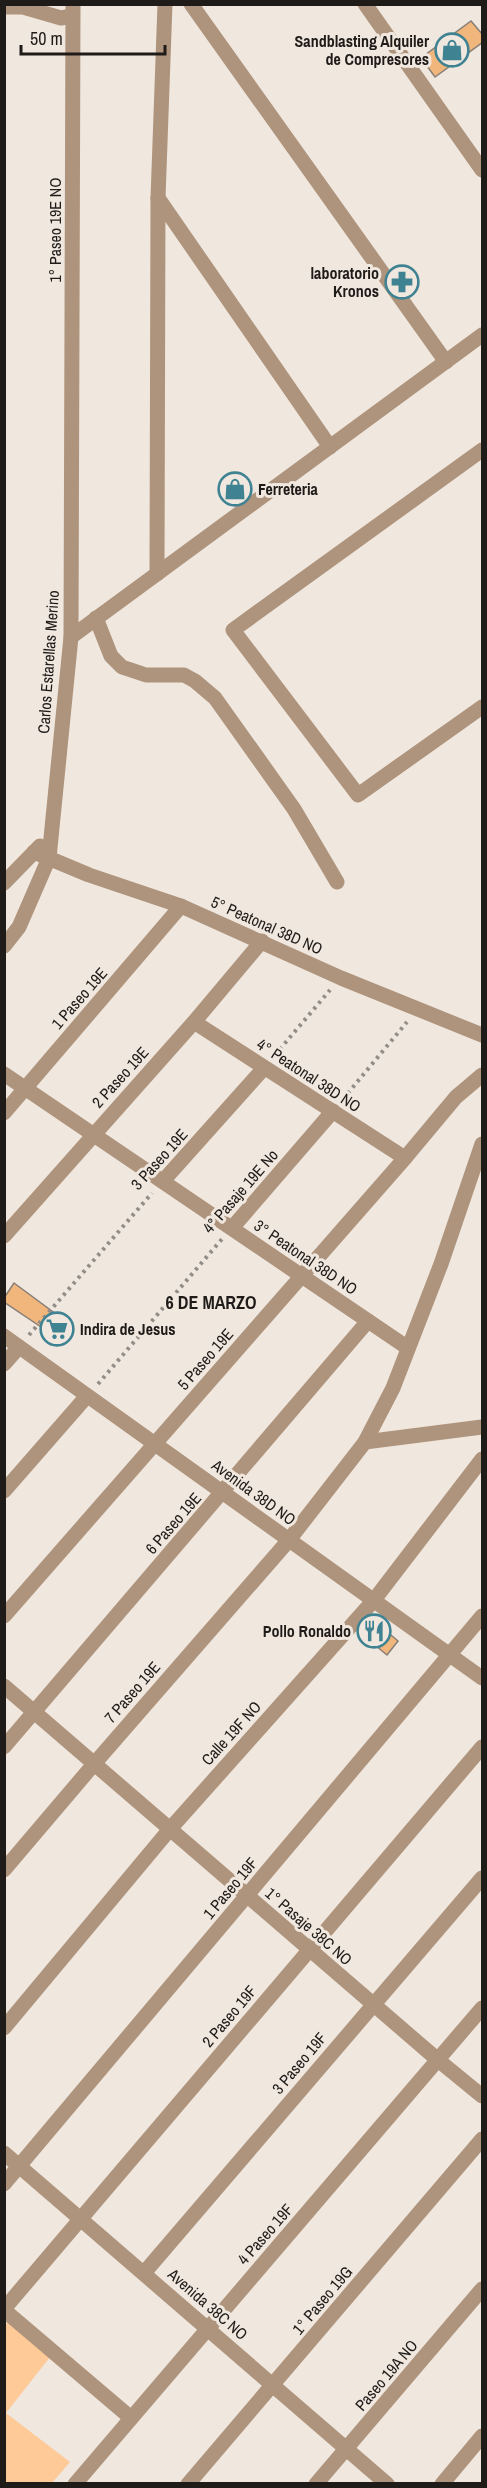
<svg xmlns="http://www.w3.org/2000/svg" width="487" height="2488" font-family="'Archivo Narrow',sans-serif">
<rect width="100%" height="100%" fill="#f0e7df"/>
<path fill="#feca98" d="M8,2322l42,35 -44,56 64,49 -18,21 -47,1 -1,-158z"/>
<g fill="#f1b67c" stroke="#877e77" stroke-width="1.5">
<path d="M471,21l12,14v7l-48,35 -14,-19z"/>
<path d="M14,1283l58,43 -12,18 -18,-13 2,-2 -40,-27v-4z"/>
<path d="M371,1618l27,23 -11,14 -28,-23z"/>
</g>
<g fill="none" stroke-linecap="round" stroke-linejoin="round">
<g stroke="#938d87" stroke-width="4" stroke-dasharray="3 4.5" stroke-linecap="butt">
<path d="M275,1055l55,-65"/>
<path d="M343,1099l64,-77"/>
<path d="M29,1335l123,-142"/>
<path d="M98,1384l124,-145"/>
</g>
<g stroke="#ae947c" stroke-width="15">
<path d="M191,4l255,358"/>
<path d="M365,4l117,166"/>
<path d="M4,7h19l38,11 11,-2"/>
<path d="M158,198l172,249"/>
<path d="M482,450l-249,180 125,165 124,-88"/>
<path d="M157,574l1,-376 7,-194"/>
<path d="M96,618l15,38 11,11 24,8h38l11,6 20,17 79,111 43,73"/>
<path d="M71,637l411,-302"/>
<path d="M34,852l55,23 92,31 160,72 141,57"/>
<path d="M4,883l36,-37"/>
<path d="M4,946l15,-19 30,-69 22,-221 2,-633"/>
<path d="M194,1022l211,136"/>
<path d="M4,1074l404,274"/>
<path d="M4,1113l177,-207"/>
<path d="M163,1181l101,-113"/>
<path d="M232,1228l101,-117"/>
<path d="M4,1236l190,-214 68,-81"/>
<path d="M4,1336l478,342"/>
<path d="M4,1364l15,-17"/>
<path d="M365,1442l117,-15"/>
<path d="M4,1491l83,-95"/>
<path d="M4,1616l401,-458 51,-61 26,-22"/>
<path d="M4,1686l434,374 44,36"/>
<path d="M4,1747l364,-426"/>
<path d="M4,1870l90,-106 195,-224 76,-98 28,-54 48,-124 41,-120"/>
<path d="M4,2028l166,-199 204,-229 108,-141"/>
<path d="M4,2153l383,331"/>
<path d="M4,2184l478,-568"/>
<path d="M144,2273l338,-395"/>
<path d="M4,2309l478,-562"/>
<path d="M4,2310l127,108"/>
<path d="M75,2484l407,-476"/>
<path d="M188,2484l294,-345"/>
<path d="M316,2484l166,-195"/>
<path d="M442,2484l40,-48"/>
</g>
</g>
<defs>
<g id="shop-ring" transform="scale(1.725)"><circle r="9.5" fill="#f0e7df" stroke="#3f8292" stroke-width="1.5"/><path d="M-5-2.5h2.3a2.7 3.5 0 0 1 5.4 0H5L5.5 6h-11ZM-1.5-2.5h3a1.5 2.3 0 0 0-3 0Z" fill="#3f8292"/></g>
<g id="pharmacy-ring" transform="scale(1.725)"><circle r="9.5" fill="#f0e7df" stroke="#3f8292" stroke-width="1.5"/><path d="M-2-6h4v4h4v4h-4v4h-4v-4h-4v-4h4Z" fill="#3f8292"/></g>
<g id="supermarket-ring" transform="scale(1.725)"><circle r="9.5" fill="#f0e7df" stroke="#3f8292" stroke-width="1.5"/><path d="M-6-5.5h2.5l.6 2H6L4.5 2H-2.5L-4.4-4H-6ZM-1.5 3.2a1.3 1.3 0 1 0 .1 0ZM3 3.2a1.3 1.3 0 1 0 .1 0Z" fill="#3f8292"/></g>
<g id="restaurant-ring" transform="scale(1.725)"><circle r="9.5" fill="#f0e7df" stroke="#3f8292" stroke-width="1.5"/><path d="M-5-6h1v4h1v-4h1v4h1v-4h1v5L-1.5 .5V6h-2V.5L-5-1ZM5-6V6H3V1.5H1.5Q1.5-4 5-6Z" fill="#3f8292"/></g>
</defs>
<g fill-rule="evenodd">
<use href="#shop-ring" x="452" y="50"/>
<use href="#pharmacy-ring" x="402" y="282"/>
<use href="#shop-ring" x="235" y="489"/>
<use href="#supermarket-ring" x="57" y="1329"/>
<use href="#restaurant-ring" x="374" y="1631"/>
</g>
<g text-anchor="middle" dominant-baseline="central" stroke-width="6" stroke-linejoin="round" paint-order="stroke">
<g font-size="16" font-weight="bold" fill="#1e1b18" stroke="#f0e7df" text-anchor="end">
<text x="429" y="41">Sandblasting Alquiler<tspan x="429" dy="18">de Compresores</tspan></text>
<text x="379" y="273">laboratorio<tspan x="379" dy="18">Kronos</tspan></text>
<text x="258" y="489" text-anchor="start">Ferreteria</text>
<text x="80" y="1329" text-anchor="start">Indira de Jesus</text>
<text x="351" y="1631">Pollo Ronaldo</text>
</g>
<g font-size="16" fill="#1e1b18" stroke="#f0e7df">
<text transform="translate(55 230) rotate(-90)">1° Paseo 19E NO</text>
<text transform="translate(48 662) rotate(-86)">Carlos Estarellas Merino</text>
<text transform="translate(267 925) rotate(24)">5° Peatonal 38D NO</text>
<text transform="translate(79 998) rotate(-49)">1 Paseo 19E</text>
<text transform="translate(309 1075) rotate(33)">4° Peatonal 38D NO</text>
<text transform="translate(120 1077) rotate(-48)">2 Paseo 19E</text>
<text transform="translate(159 1159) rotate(-48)">3 Paseo 19E</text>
<text transform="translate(240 1191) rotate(-49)">4° Pasaje 19E No</text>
<text transform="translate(306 1257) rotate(34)">3° Peatonal 38D NO</text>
<text transform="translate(205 1359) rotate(-49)">5 Paseo 19E</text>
<text transform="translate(254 1492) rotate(36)">Avenida 38D NO</text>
<text transform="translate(173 1523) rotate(-49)">6 Paseo 19E</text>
<text transform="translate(132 1692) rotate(-49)">7 Paseo 19E</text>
<text transform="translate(231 1733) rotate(-48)">Calle 19F NO</text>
<text transform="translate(230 1888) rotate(-50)">1 Paseo 19F</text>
<text transform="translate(309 1926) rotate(41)">1° Pasaje 38C NO</text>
<text transform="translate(229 2016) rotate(-50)">2 Paseo 19F</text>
<text transform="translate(299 2063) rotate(-50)">3 Paseo 19F</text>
<text transform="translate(265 2234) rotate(-49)">4 Paseo 19F</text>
<text transform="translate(322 2300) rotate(-50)">1° Paseo 19G</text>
<text transform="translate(208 2304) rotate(41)">Avenida 38C NO</text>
<text transform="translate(386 2375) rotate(-50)">Paseo 19A NO</text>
</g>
<g font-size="18" font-weight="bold" fill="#1e1b18" stroke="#f0e7df">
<text x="211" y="1302">6 DE MARZO</text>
</g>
</g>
<rect width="487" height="2488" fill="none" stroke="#1e1b18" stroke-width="12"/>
<path d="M21 45v9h144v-9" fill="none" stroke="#1e1b18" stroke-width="3"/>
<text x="30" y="45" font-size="18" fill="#1e1b18" stroke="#f0e7df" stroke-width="4.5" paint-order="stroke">50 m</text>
</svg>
